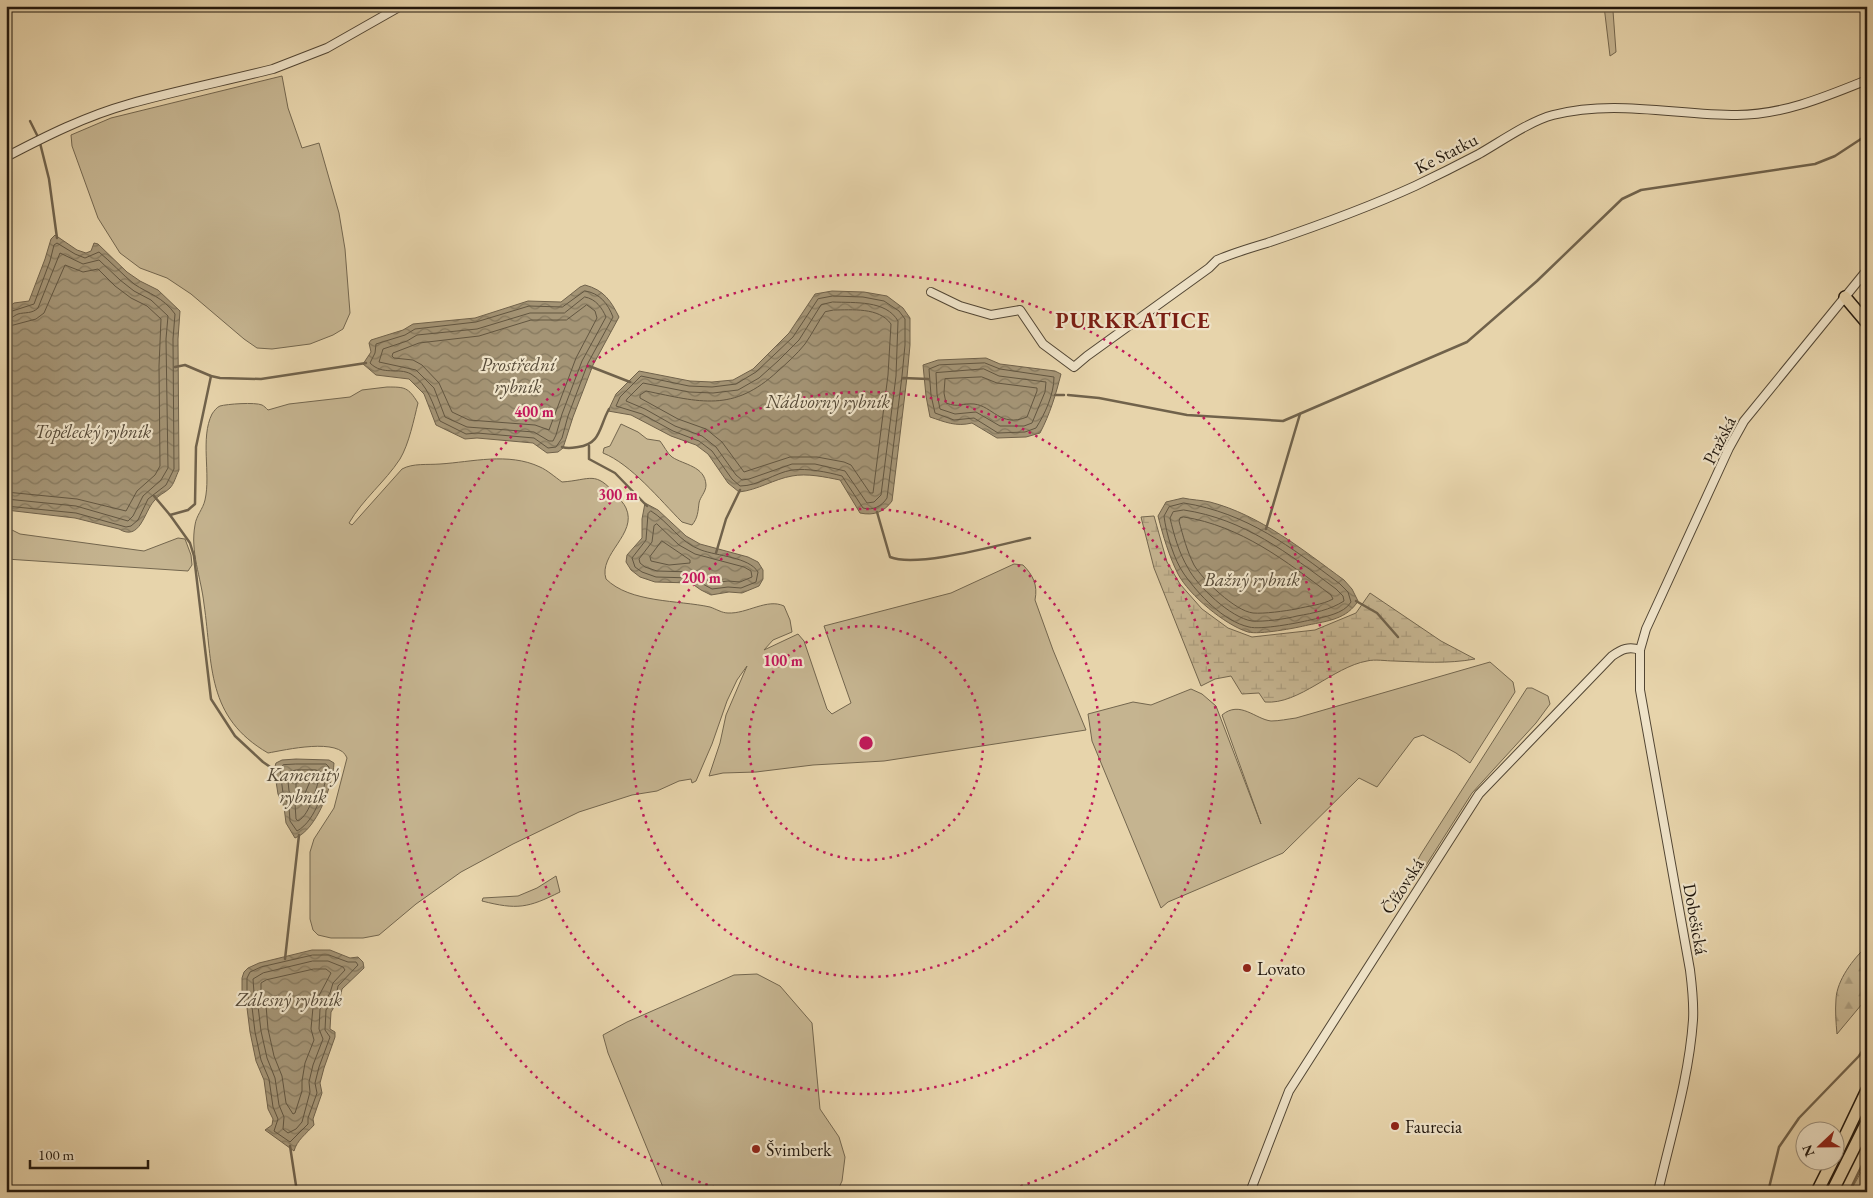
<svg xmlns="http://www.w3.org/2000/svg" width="1873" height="1198" font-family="'EB Garamond',serif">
<defs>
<pattern id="forest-firs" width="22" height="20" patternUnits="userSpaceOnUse" patternTransform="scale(1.25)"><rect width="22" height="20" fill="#c5b490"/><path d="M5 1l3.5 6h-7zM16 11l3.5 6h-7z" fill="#a99a7b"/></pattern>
<pattern id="wetland-marsh" width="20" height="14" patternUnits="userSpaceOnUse" patternTransform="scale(1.25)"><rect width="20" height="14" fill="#c5b490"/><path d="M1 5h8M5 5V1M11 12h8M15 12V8" fill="none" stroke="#a99a7b"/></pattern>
<pattern id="water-waves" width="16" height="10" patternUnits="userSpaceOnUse" patternTransform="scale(1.25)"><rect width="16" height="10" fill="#a49475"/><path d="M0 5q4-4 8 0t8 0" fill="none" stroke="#85785e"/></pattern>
</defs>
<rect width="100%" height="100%" fill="#e7d4ab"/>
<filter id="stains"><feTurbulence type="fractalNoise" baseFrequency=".004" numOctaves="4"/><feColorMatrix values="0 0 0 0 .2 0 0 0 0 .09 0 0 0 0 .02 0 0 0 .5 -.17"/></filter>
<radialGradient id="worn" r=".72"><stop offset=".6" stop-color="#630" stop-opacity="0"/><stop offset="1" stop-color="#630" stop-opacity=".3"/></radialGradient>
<g fill="#c5b490" stroke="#73664e">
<path d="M1604,6h8l1,5 3,41 -6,4z"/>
<path d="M282,76l6,32 14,40 17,-5 20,70 6,36 5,64 -7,16 -10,6 -23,9 -38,5 -15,-1 -13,-9 -53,-45 -24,-16 -27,-10 -20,-15 -22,-35 -26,-72 -1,-11 40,-17z"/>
<path d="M387,387c18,0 21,0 31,16 -4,16 -9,41 -18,56 -15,23 -37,40 -51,64l3,2 50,-56c11,-6 25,-4 38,-5 32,-2 68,-12 100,3 7,3 15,10 22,15 29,-2 33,-12 54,13 3,4 8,8 10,13 12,26 -28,46 -20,71 24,24 72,21 104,28 6,2 12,6 18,6 19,1 39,-15 56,-7l6,14 2,12 -19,8 -9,10 34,-16 6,7 23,68 5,5 19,-11 -27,-77 127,-33 63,-29 9,1c10,10 15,20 12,35l18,50 33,80 -202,31 -71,4 -57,7 -33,1 -14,3 11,-33 6,-28 21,-49 -10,14 -10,21 -15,43 -16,37 -4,2 -1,-4 -12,2 -22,10 -25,4 -53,17 -66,32 -52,28 -45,32 -37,31 -16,3h-32l-13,-3 -5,-5 -3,-11v-67l4,-13 20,-31 13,-50c-7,-21 -62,-8 -79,-5 -62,-36 -55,-87 -64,-149 -3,-27 -14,-52 -9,-79 1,-9 8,-16 10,-25 6,-26 -5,-62 7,-86 2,-3 5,-7 8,-8 7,-2 35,-4 42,-1 2,1 4,3 6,5l21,-6 61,-7 12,-7z"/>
<path d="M621,424l17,8 9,7 13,2c4,5 7,12 12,16 12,8 33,9 34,28 0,7 -6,12 -7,18 -1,8 -1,15 -7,22l-10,-3c-22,-22 -51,-58 -79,-69l1,-5 6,-2z"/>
<path d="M6,527l14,7 124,17 34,-13 7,1 6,16 1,10 -4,6 -182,-12z"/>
<path d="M1490,662l23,20 2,10 -45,71 -14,-10 -33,-18 -9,3 -37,49 -18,-9 -76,75 -115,49 -7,6 -69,-167 -4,-27 45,-12 18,3 40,-16 11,5 14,12 45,118 -39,-109c18,-15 33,4 49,6 8,0 17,-2 25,-3z"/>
<path d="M1527,688h5l16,8 2,8 -14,19 -64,70 -49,77 -8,-5 6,-11z"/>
<path d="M556,876l4,16c-32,16 -43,18 -78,9l1,-3 35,-2 19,-8z"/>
<path d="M757,974l23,12 32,37 8,86 19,28 6,20 -3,24 -5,11h-172l-57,-139 -5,-18 24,-13 107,-47z"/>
</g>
<g fill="url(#forest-firs)" stroke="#73664e">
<path d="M1867,946v52l-30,36c-1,-11 -2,-23 -1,-35 1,-19 17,-40 31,-53z"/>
<path d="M1867,1161v31h-17z"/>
</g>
<path fill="url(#wetland-marsh)" stroke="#73664e" d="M1154,516l13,46 13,22 22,25 26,19 24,9 63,-7 41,-17 14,-20 71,48 34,18c-27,5 -54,3 -81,2 -8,0 -19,-2 -27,0 -34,6 -68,44 -102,41l-6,-9 -17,1 -11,-18 -16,3 -14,7 -47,-118 -13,-51z"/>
<g fill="url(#water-waves)" stroke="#70624b">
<path d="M55,235l22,15 9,3 5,-2 3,-8 4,1 29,28 13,9 18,9 22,21 -2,28 1,131c-3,6 -5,14 -9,18 -5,5 -12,7 -16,13 -10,11 -14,41 -35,28l-44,-11 -69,-8v-201l8,-6 15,-2 16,-42 6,-20z"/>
<path d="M585,285c19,5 26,16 34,32l-26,48 -20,52 -10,31 -5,4 -11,1 -14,-10 -56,-5 -12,1 -29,-14 -12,-31 -15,-15 -33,-4 -13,-11 8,-12 -2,-9 2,-3 32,-10 10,-6 62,-6 53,-17 33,1 19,-15z"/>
<path d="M832,291l32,1 23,4 16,12 7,10v27l-3,32 -15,124c-8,11 -18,15 -32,12l-20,-33c-15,-3 -33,-7 -48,-4 -18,3 -34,14 -53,16l-11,-9 -20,-29 -12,-9 -25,-9 -40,-21 -23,-4 8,-17 23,-23 51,10 22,1 21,-2 20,-11 36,-36 26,-39z"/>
<path d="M986,358l14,6 55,7 6,3c-5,20 -11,40 -21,59l-14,4 -29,1 -25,-15c-16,4 -27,-1 -42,-6l-4,-21 -3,-31 15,-5z"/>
<path d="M1183,498c9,2 18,2 27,4 50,13 93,48 134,78l8,9 6,12c-11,18 -30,20 -50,24 -12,3 -49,10 -60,7 -23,-7 -59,-37 -70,-58 -9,-18 -15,-38 -20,-58l8,-14z"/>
<path d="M645,503l13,7 28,26 14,8 48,13 10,5 5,8v9l-4,7 -17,7 -13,-1 -18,3 -10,-5 -10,-7 -36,-1 -15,-5 -9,-7 -5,-8 1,-7 15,-17v-19z"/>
<path d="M296,759l33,1 5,3c-1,21 -17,67 -39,75l-9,-15 -2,-16 -6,-13 -4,-25 2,-6 6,-3z"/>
<path d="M312,950h18l20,8 8,-1 5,5 1,6 -22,21 -2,9 -9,14 -1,17 5,3v5l-11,31 -4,15 2,10 -9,26 1,6c-8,9 -17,15 -20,26l-29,-21 7,-5 1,-6 -5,-10 -4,-29 -8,-19 -6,-29 -3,-24 -5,-13v-17l2,-6 4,-4 11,-5z"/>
</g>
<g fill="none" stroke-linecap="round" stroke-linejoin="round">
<g stroke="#625641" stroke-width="1">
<path d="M585,291c15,2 23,13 28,26l-25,46 -20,53 -6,22 -6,9 -8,1 -14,-10 -57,-5 -11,1 -26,-13c-7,-16 -12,-37 -29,-47 -13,-7 -28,2 -41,-11l5,-10 1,-9 29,-9 10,-6 61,-7 53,-16 33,1z"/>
<path d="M833,296l30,1 21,4 15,10 6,8v26l-3,31 -15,122c-5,8 -14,13 -24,10l-21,-32c-15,-4 -34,-8 -50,-6 -18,3 -33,16 -52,16l-8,-7 -20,-28 -13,-10 -26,-10 -31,-17 -26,-8 4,-9 21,-21 48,10 23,1 24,-3 20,-12 37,-35 25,-38z"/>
<path d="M585,297c11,2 17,11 21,20l-24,44 -20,53 -6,21 -3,6h-4l-15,-9 -67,-5 -22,-10 -11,-29 -18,-18 -37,-8 4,-13 24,-8 10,-6 60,-6 53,-16h34z"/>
<path d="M833,302c22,1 53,-2 65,19l-2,55 -15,119 -7,7 -7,1 -22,-32 -30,-7h-23l-43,15 -7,1 -6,-5 -20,-28 -14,-11 -27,-10 -30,-17 -19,-8 1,-2 16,-16 46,9 24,1 25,-3 21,-12 19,-17 21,-21 22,-35z"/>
<path d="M587,305l8,6 2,7 -21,40 -27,72 -14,-5 -66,-5 -17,-8 -13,-29 -17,-18 -9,-5 -19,-2 -2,-2 1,-3 26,-10 60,-7 52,-16h35z"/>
<path d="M834,310c18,0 45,-3 57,14l-3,51 -15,118h-3l-19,-28 -7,-3 -27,-5h-27l-46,15 -22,-30 -16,-13 -28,-10 -38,-21v-3l6,-4c54,11 87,22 132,-20 9,-8 19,-17 27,-27 7,-10 13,-22 20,-32z"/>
<path d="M6,313l28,-9 16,-43 4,-16 3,-2 18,11 10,4 14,-6c12,10 23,22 35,32 15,10 29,13 41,30l-2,25 1,130 -8,16 -18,14 -10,21 -7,6 -5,1 -50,-14 -70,-7"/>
<path d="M6,319c6,0 7,-3 12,-5 7,-2 14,0 20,-6l22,-55 23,11 16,-4 21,20 14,11 17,9 17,16 -2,23 2,129 -7,12 -18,16 -10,20 -5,5 -52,-15 -70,-7"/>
<path d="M6,327l30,-8 8,-6 21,-48 18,7 15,-3 17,17 16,12 16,8 14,13 -2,47 1,100 -5,9 -18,16 -11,20 -49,-12 -71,-7"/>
<path d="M985,363l15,6 54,8c0,17 -9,37 -18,51l-11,4 -27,1 -24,-15 -20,2 -19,-7 -4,-18 -2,-26 10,-4z"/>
<path d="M984,369l15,7 47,6 -1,10 -13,31 -8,3h-24l-24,-14 -21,2 -15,-5 -3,-15 -1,-21z"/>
<path d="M982,377l15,6 40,5v3l-10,26c-27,11 -34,-11 -53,-13 -12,-1 -15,4 -28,-1l-2,-10 1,-14z"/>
<path d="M1184,503c63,10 107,44 156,81l8,8 3,10c-7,12 -27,15 -41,18 -12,3 -49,10 -61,7 -26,-6 -50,-32 -65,-53 -10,-14 -18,-41 -20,-58l5,-9z"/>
<path d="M1184,510c60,9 104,43 152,79l7,7 1,5c-14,9 -30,12 -47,15 -11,3 -34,6 -45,5 -21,-3 -55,-35 -64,-53 -9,-15 -14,-33 -18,-50l3,-6z"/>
<path d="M651,511c18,11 28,31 50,39 16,6 48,7 57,22l-2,10 -15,6 -13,-1 -16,2 -20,-11 -36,-1 -14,-5 -7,-5 -3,-9 14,-18 2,-26z"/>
<path d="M1184,517c57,9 102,44 147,78l2,4c-11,6 -25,7 -37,10 -11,2 -32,5 -43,4 -18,-2 -50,-33 -59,-48 -7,-14 -11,-29 -15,-44l1,-3z"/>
<path d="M657,524l22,21 16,9 49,13 7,4 1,6 -12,5 -12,-1 -16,2 -19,-11 -36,-1 -12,-4 -5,-4 -1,-4 13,-17 2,-16z"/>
<path d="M662,541l28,19v3l-21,2 -18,-4 -1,-4z"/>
<path d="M296,764h30l3,3c-5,20 -12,53 -32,64l-7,-10 -1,-14 -6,-14 -3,-23 3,-5z"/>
<path d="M316,770l5,2c-4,14 -11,43 -23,49l-2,-2 -1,-15 -6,-13 -2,-19 9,-2z"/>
<path d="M298,777h11l2,2 -8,19h-2l-5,-9v-9z"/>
<path d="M313,955h16l19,7h8l2,3 -20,21 -2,10 -10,14 -1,20 5,7 -11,30 -4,16 2,10 -9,25v6l-18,18 -16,-11 4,-12 -5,-12 -4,-28 -8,-19 -6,-28 -3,-25 -5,-13v-16l3,-6 11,-5z"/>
<path d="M313,961h15l15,6 2,3 -12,13 -3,10 -10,16 -1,20 4,10 -10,26 -4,17 1,10 -8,30 -6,7 -8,4 -5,-4 1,-12 -5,-12 -4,-27 -8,-20 -6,-27 -3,-25 -4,-13 -1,-14 10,-6z"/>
<path d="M314,969h12l5,4 -18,34 -2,22 3,11 -9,23 -3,18v10l-7,22 -2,1 -7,-11 -4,-27 -8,-20 -6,-27 -2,-24 -5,-13v-9l5,-3z"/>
</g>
<g stroke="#70624b" stroke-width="2.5">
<path d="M30,121l9,18 10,40 8,59"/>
<path d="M589,366l41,16"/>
<path d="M175,367l10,-2 26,11 9,2 41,1 105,-16"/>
<path d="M903,378l25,1"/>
<path d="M1055,395h9"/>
<path d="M1068,395l31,3 88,17 96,6 184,-79 70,-61 85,-82 19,-9 174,-26 20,-8 32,-21"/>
<path d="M589,446v13l26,14 32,33"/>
<path d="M562,447c6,2 10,1 16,0 23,-3 21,-20 31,-38"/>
<path d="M154,496l16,19 18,-5 7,-6 1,-57 15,-71"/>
<path d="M877,512l13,45c27,11 108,-12 140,-19"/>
<path d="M170,515l20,28 4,13 17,143 24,37 28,26 13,9"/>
<path d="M1266,529l34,-115"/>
<path d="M716,553l10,-34 14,-29"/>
<path d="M1356,601l21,12 21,24"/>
<path d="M285,959l14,-124"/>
<path d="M290,1146l7,46"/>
<path d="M1768,1192l11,-45 20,-29 60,-62 8,-12"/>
<path d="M1849,1192l18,-37"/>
</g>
<g stroke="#524634" stroke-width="10">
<g id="minor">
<path d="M6,157c40,-21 80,-41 123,-53 47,-13 96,-23 144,-35l54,-21 74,-42"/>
<path d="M931,292l29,14 31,9 29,-5 23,34 31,23 13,-11 122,-88 8,-8c16,-7 33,-12 50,-17 50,-17 100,-35 148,-57 21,-10 43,-21 64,-32 21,-12 51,-33 74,-39 61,-16 122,0 184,0 45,0 88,-18 130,-35"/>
<path d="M1250,1192l39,-101 190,-297 133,-138c10,-7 17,-10 28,-6"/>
<path d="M1658,1192c13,-57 31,-114 35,-172 1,-17 -1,-34 -3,-50l-50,-280v-40l6,-21 83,-181 15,-27 123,-151"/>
</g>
</g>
<g stroke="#21170d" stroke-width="14">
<g id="highway">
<path d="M1845,297l22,26"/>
<path d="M1836,1155l31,-65"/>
<path d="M1817,1192l16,-32"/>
<path d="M1832,1192l35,-70"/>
</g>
</g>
<use href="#minor" stroke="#efe3c8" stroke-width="8"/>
<use href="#highway" stroke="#e7d4ab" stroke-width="11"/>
</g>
<g fill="none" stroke="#c2185b" stroke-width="2.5" stroke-dasharray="2.5 5">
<circle cx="866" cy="743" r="117"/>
<circle cx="866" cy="743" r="234"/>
<circle cx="866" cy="743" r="351"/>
<path d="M729 1192A469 469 0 1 1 1003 1192"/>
</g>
<g fill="#8f2418" stroke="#efe3c8" stroke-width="2">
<circle cx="1247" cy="968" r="5"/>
<circle cx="1395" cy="1126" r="5"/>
<circle cx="756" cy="1149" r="5"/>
</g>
<g text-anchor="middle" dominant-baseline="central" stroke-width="4.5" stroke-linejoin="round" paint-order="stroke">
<g font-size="18" fill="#21170d" stroke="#efe3c8">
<text transform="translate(1446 153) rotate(-27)">Ke Statku</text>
<text transform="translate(1719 440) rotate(-63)">Pražská</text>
<text transform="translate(1402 886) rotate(-57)">Čížovská</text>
<text transform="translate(1696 919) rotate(80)">Dobešická</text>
</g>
<g font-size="18" fill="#21170d" stroke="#efe3c8" text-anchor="start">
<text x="1257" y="968">Lovato</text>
<text x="1405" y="1126">Faurecia</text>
<text x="766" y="1149">Švimberk</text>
</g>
<g font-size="19" font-style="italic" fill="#554937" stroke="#efe3c8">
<text x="518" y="364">Prostřední<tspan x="518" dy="22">rybník</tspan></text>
<text x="828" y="401">Nádvorný rybník</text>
<text x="93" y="431">Topělecký rybník</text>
<text x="1252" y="579">Bažný rybník</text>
<text x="303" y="774">Kamenitý<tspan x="303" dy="22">rybník</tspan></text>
<text x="289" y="999">Zálesný rybník</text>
</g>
<g font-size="22" font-weight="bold" letter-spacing="1" fill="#7a1f14" stroke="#efe3c8">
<text x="1133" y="320">PURKRATICE</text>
</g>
</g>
<circle cx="866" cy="743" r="8" fill="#c2185b" stroke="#efe3c8" stroke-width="2.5"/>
<g font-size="15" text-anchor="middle" font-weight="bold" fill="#c2185b" stroke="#efe3c8" stroke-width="4.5" stroke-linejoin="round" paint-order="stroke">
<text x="534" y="417">400 m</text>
<text x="618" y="500">300 m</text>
<text x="701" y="583">200 m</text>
<text x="783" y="666">100 m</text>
</g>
<rect width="1873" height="1198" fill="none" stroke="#e7d4ab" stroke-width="25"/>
<rect x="8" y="8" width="1858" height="1183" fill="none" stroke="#21170d" stroke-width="2.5"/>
<rect x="12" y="12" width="1848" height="1173" fill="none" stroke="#21170d"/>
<g transform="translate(1820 1146) rotate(248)"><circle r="24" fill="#efe3c8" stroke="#9d917d"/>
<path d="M0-4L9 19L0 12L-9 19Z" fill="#8f2418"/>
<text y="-8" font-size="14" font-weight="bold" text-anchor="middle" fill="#21170d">N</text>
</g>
<path d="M30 1160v8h118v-8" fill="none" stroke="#21170d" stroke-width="2.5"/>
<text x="38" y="1160" font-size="15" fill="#21170d" stroke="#efe3c8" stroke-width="4" paint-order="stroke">100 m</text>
<rect width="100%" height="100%" filter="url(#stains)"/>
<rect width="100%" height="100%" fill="url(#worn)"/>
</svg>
